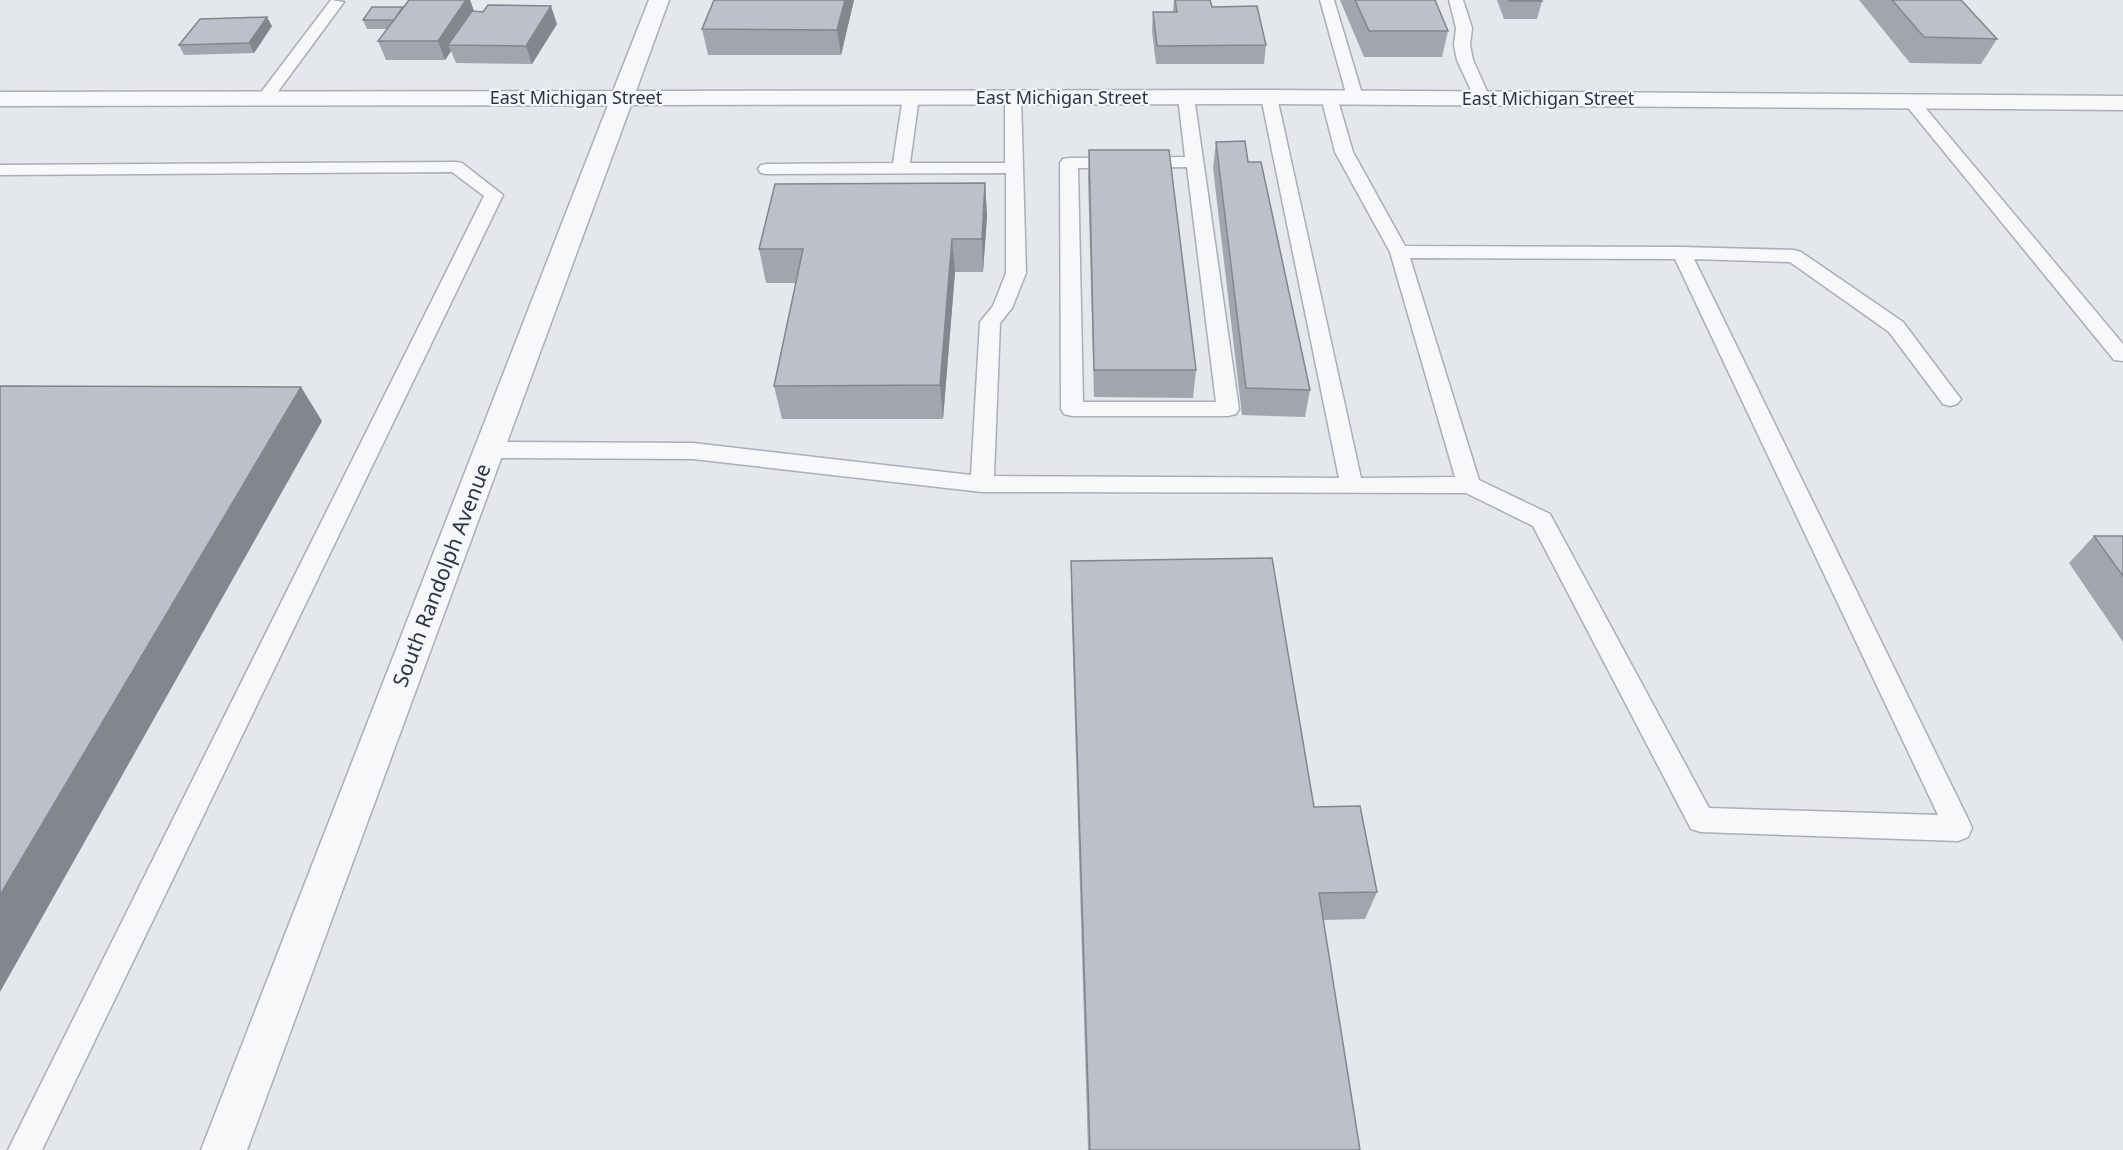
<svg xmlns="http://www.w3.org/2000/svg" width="2123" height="1150" font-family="'Noto Sans',sans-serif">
<rect width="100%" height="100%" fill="#e4e7ec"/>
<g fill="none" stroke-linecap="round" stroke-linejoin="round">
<g stroke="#a9aeb7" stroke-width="3">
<g id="lane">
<path d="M331,0l13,2 -73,99h-12l-2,-3 2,-3z"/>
<path d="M1320,0h14l29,97 -2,3 -6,2 -8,-5z"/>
<path d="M1449,0h14l9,28 -2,17 3,15 17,38 -2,3h-12l-19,-41 -3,-15 2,-17z"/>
<path d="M911,92l8,5 -9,66h95v-66l8,-5 8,5 5,176 -14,35 -12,15 -6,153 345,2 -78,-381 8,-5 8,5 84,381 94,-1 -65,-225 -55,-100 -14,-55 2,-3 6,-2 8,5 16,55 52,94 277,1 112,3 7,2 102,70 54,72 4,5 -4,5 -7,2 -7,-2 -54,-72 -99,-70 -96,-3 274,560 4,9 -4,9 -10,4 -257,-9 -10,-3 -158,-303 -67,-33 -484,-1 -289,-33 -205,-1 -8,-3 -3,-5 3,-5 8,-3 205,1 278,32 9,-153 13,-16 13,-33v-100l-239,1 -6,-1 -3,-4 3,-4 6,-1 126,-1 10,-66zM1410,258l265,1 263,556 -229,-7 -159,-294 -71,-34z"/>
<path d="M1186,92l8,5 45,312 -3,5 -8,2h-156l-8,-2 -3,-5 -1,-246 3,-4 6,-1 116,-1 -7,-60zM1187,167l29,235h-133l-5,-234z"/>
<path d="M1911,96l6,2 206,246v17l-9,-1 -209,-256 -2,-3 2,-3z"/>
<path d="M456,162l6,1 41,32 -461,955h-34l476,-954 -32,-24 -452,3v-10z"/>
</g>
</g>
<g stroke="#a9aeb7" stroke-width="3">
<path id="street" d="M649,0h20l-33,91 633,-1 854,6v14l-854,-6 -638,1 -384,1045h-46l407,-1045 -608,1v-14l613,-1z"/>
</g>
<use href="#lane" fill="#f7f8fa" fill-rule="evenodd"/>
<use href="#street" fill="#f7f8fa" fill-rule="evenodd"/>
</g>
<g fill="#a1a5ae">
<path d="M409,0h61l4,11 83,13 -25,40 -76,-1 -5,-12 -6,9h-59l-8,-19 9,-12h-20l-4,-9 40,-12z"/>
<path d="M854,0l-13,55h-133l-6,-26z"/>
<path d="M1174,0h36l2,7 54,38 -2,19h-108l-4,-33 1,-19h20z"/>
<path d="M1340,0h95l13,31 -6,26h-78z"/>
<path d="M1497,0h44l1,1 -5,18h-33z"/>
<path d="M1859,0h102l36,39 -16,25 -71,-1z"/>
<path d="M272,26l-18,27 -70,2 -5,-10z"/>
<path d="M1216,142l94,248 -5,27 -63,-2 -29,-247z"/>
<path d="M1089,150l107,220 -3,28 -99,-1 -6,-220z"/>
<path d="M985,183l2,33 -4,56h-28l-12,147h-161l-8,-33 22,-103h-30l-7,-34z"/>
<path d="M2094,536h29v106l-54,-79z"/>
<path d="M1071,561l243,246 63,85 -12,27 -42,1 37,230h-272l-17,-556z"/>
</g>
<g fill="#83868d">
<path d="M466,0h4l5,14 -27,31 3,6 -6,9 -7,-19z"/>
<path d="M845,0h9l-13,55 -4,-25z"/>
<path d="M551,6l6,18 -25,40 -6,-18z"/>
<path d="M267,17l5,9 -18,27 -5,-10z"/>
<path d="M985,183l2,33 -4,56 -1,-33z"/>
<path d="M952,239l3,33 -12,147 -3,-34z"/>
<path d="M301,387l21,34 -322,571v-97z"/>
</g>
<g fill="#bbc0ca" stroke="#83868d" stroke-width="1.5">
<path d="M409,0h57l-28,41h-60z"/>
<path d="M714,0h131l-8,30 -135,-1z"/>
<path d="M1175,0h35l2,7 45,-1 9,39 -109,1 -4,-34h24z"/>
<path d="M1355,0h80l13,31h-79z"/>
<path d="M1509,0h32l1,1h-33z"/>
<path d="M1892,0h69l36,39 -73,-2z"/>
<path d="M488,5l63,1 -25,40 -78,-1 24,-34 11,1z"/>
<path d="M372,7h31l-9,13h-31z"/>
<path d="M267,17l-18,26 -70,2 21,-26z"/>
<path d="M1245,141l3,21h13l49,228 -64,-2 -30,-246z"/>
<path d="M1089,150h80l27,220h-102z"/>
<path d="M985,183l-3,56h-30l-12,146 -166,1 29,-137h-44l16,-65z"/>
<path d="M0,386l301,1 -301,508z"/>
<path d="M2094,536h29v40z"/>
<path d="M1272,558l42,249 46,-1 17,86 -58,1 41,257h-270l-19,-589z"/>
</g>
<g text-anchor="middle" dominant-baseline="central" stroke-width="4.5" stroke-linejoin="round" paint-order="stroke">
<g font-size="18" fill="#2b3445" stroke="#f4f6f9">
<text x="576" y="97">East Michigan Street</text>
<text x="1062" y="97">East Michigan Street</text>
<text x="1548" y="98">East Michigan Street</text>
</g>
<g font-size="21" fill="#2b3445" stroke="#f4f6f9">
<text transform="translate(441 575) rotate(-69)">South Randolph Avenue</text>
</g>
</g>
</svg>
